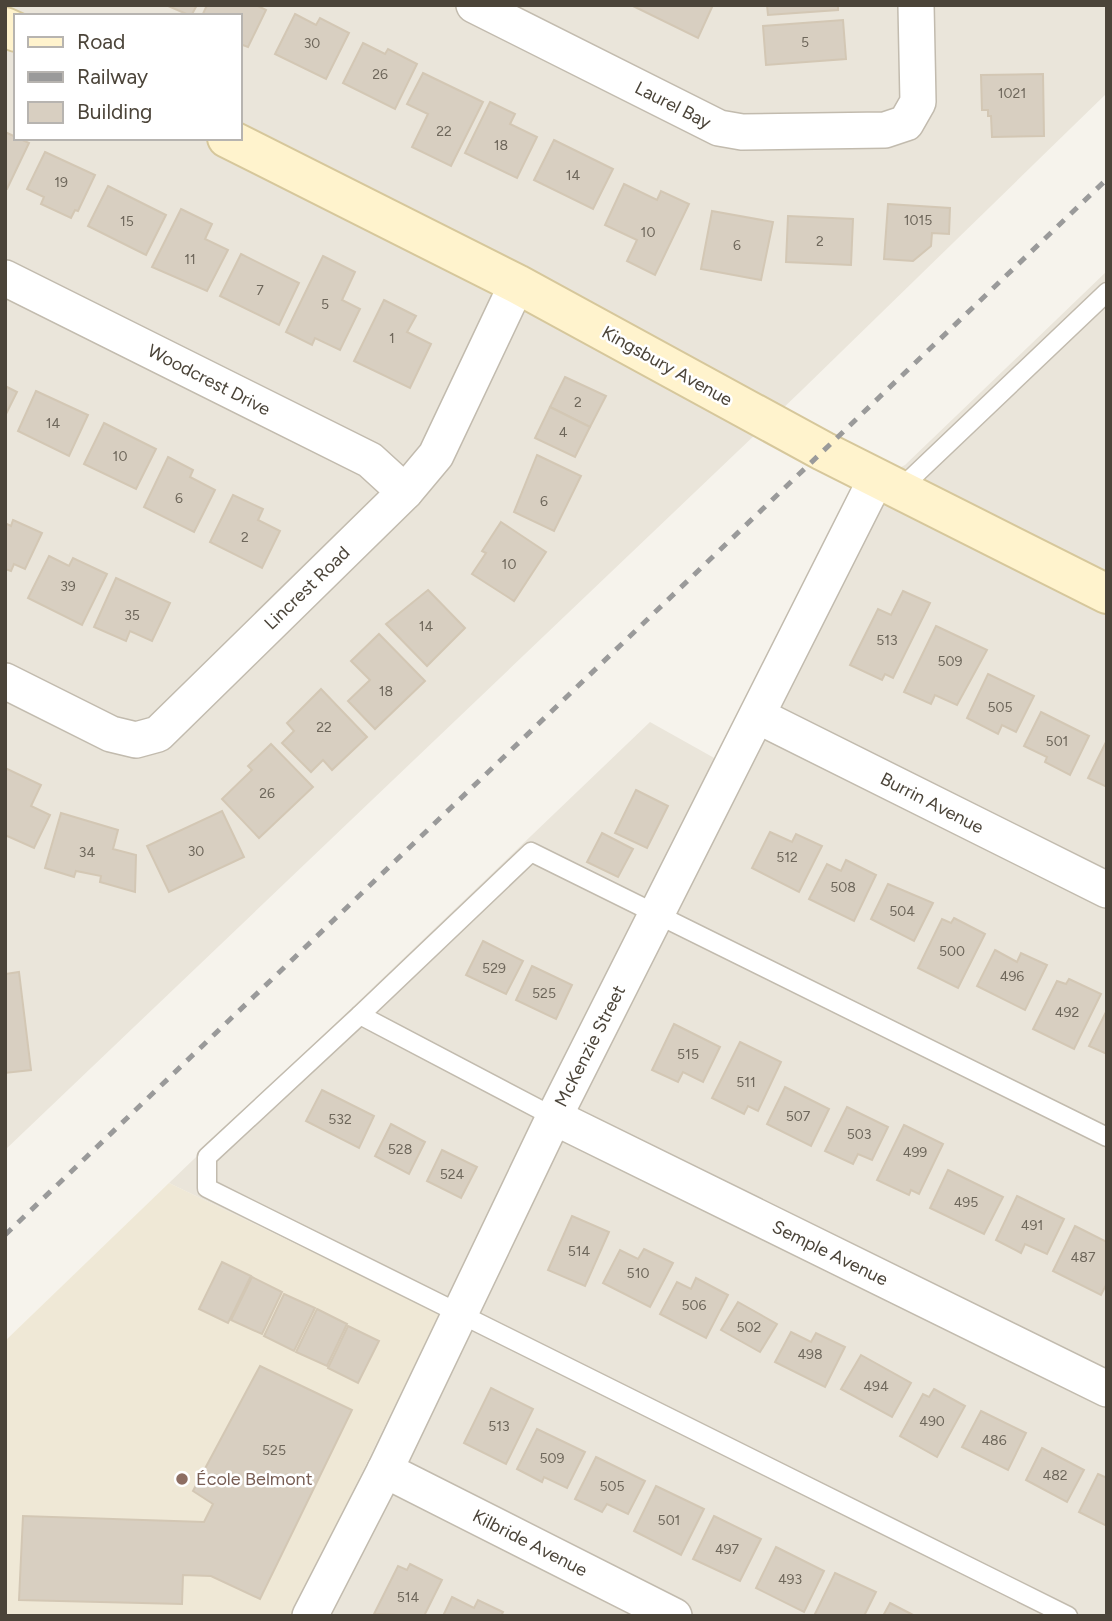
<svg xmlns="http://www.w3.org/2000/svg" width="1112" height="1621" font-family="Figtree,sans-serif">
<rect width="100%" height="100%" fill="#f6f3ec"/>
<g fill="#eae5da" fill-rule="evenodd">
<path d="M5,5h1102v88l-305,297 -797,760zM16,16h224v122h-224z"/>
<path d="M1107,271v1345h-815l148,-303 -271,-130 481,-461 66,37 136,-266 53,-28z"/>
</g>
<path fill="#efe8d6" d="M169,1183l271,130 -148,303h-287v-275z"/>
<g fill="#d8cfc1" stroke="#d3c7b4" stroke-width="2">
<path d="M166,5h31l-6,11z"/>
<path d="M207,5h49l10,5 -18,37 -8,-3v-28h-38z"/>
<path d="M631,5h82l-15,33z"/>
<path d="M767,5h71v5l-70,5z"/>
<path d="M295,14l21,11 4,-7 29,15 -23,46 -51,-25z"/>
<path d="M843,20l3,39 -80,6 -3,-39z"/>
<path d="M363,43l22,11 3,-5 29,15 -22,45 -52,-26z"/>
<path d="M423,73l60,29 -32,64 -39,-19 16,-33 -21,-10z"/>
<path d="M1043,74l1,62 -52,1 -1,-21h-3v-6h-6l-1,-35z"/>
<path d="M490,102l25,12 -5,10 27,13 -20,41 -52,-25z"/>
<path d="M5,132l24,11 -22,46h-2z"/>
<path d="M554,140l59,29 -20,40 -59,-29z"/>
<path d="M45,152l50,23 -17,36 -3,-1 -4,8 -30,-14 3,-7 -17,-8z"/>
<path d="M624,184l33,16 4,-9 28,13 -34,71 -28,-14 10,-21 -32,-15z"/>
<path d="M108,186l58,29 -20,40 -58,-29z"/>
<path d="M888,204l62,4 -1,26 -17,-1 -1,13 -18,15 -29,-2z"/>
<path d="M181,209l31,15 -7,15 23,11 -21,41 -55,-24z"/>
<path d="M712,211l61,11 -12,58 -60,-11z"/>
<path d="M788,216l65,3 -2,46 -65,-3z"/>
<path d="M241,254l58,29 -20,42 -59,-29z"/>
<path d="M323,256l32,16 -13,28 18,9 -20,41 -25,-12 -3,7 -26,-13z"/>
<path d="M384,300l32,16 -9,16 24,12 -21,44 -56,-27z"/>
<path d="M565,377l41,19 -16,31 -40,-20z"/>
<path d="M5,386l12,6 -12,24z"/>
<path d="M36,391l52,24 -19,41 -51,-25z"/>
<path d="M550,407l40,20 -15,30 -40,-19z"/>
<path d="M104,423l52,26 -20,40 -52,-25z"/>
<path d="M537,455l44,21 -27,55 -40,-19z"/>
<path d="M168,457l25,13 -3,7 25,13 -21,42 -50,-25z"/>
<path d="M233,495l30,14 -5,11 22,11 -18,37 -52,-26z"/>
<path d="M13,520l29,13 -17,36 -11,-5 -3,7 -6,-2v-46l6,3z"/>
<path d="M501,522l45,30 -32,49 -42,-27 14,-21 -4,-2z"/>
<path d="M49,556l20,10 4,-8 34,16 -25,51 -54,-27z"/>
<path d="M116,578l54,25 -18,38 -22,-10 -4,10 -32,-14z"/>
<path d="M428,590l37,38 -38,38 -41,-42z"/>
<path d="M903,591l27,12 -37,75 -8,-4 -3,6 -32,-15 28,-56 13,6z"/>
<path d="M936,626l51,24 -30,55 -22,-10 -4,9 -27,-12z"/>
<path d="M379,634l46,47 -50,48 -27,-28 22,-21 -19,-19z"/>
<path d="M988,674l46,22 -18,36 -14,-7 -4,9 -31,-16z"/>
<path d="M321,689l46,48 -35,33 -9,-10 -12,12 -29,-29 12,-12 -7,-8z"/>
<path d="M1041,712l48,24 -19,39 -25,-13 2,-5 -23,-11z"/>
<path d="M1107,740v47l-19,-9z"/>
<path d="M271,744l42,43 -54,51 -37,-39 30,-29 -4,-4z"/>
<path d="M5,768l36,17 -10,21 19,9 -16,33 -29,-13z"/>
<path d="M636,790l32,16 -21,42 -32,-15z"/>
<path d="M222,811l22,46 -75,35 -22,-46z"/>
<path d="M61,813l57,17 -5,19 23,6 -1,37 -35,-10 1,-6 -25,-5 -2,6 -29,-9z"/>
<path d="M770,832l22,10 4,-8 26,12 -23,46 -47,-24z"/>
<path d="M602,833l31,16 -15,28 -31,-15z"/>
<path d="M846,860l30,15 -22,46 -45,-22 18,-35 14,7z"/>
<path d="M888,884l45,19 -19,38 -43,-22z"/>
<path d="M954,918l31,16 -27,54 -40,-20 24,-49 9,4z"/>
<path d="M483,941l40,20 -17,33 -40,-19z"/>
<path d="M995,950l22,12 4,-9 26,12 -22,45 -48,-24z"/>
<path d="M532,966l40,19 -16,34 -40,-19z"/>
<path d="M19,972l12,98 -26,3v-99z"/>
<path d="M1069,979l32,15 -27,55 -41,-20 24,-48 9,3z"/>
<path d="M1107,1010v44l-18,-8z"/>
<path d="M674,1024l46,23 -17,35 -20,-10 -5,10 -26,-12z"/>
<path d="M740,1042l41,20 -23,49 -10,-5 -4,8 -32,-16z"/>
<path d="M785,1087l44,22 -18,37 -44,-22z"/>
<path d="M322,1090l52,26 -15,32 -53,-27z"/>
<path d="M847,1107l41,20 -16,33 -14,-6 -5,10 -28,-13z"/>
<path d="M391,1124l34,18 -16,32 -34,-18z"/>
<path d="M904,1125l39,19 -24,50 -8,-4 -2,5 -32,-15z"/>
<path d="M442,1150l35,17 -16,31 -34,-17z"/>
<path d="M948,1170l55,27 -19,37 -54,-26z"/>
<path d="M1017,1196l47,23 -17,35 -22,-10 -4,9 -25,-13z"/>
<path d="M572,1216l37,16 -24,54 -37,-16z"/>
<path d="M1075,1226l32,16v41l-6,12 -48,-24z"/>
<path d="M644,1249l29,14 -23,44 -47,-24 17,-33 18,9z"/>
<path d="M222,1262l29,14 -23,47 -29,-14z"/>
<path d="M252,1277l30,15 -20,42 -31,-14z"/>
<path d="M696,1278l32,17 -22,43 -46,-24 17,-32 14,7z"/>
<path d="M284,1294l31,14 -21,43 -30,-15z"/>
<path d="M738,1302l39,22 -17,28 -39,-22z"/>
<path d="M317,1309l30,15 -20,42 -31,-14z"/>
<path d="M348,1326l31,15 -21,42 -30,-15z"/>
<path d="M791,1332l20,10 5,-9 29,14 -20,40 -50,-25z"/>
<path d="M861,1355l50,28 -19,34 -51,-28z"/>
<path d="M260,1366l92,44 -92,189 -49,-23 -28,-1 -1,29 -163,-4 4,-84 181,6 9,-18 -20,-13z"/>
<path d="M491,1388l42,21 -27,55 -42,-21z"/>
<path d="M934,1389l31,17 -28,51 -37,-21 23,-42 6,3z"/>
<path d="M981,1411l45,22 -18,37 -46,-23z"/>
<path d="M537,1429l48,23 -18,36 -23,-11 -2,5 -25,-13z"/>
<path d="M1042,1448l42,22 -17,32 -41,-22z"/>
<path d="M596,1457l49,24 -17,33 -21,-10 -5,8 -27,-13z"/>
<path d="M1098,1474l9,4v48l-28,-14z"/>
<path d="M656,1486l48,23 -23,46 -47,-24z"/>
<path d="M714,1516l47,23 -21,42 -47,-22z"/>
<path d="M776,1547l48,24 -20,41 -48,-24z"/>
<path d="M410,1564l32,16 -18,36 -50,-2 24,-48 9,4z"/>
<path d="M835,1573l41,19 -12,24h-50z"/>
<path d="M452,1597l22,11 4,-8 25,12 -2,4h-58z"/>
<path d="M890,1603l25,13h-32z"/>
</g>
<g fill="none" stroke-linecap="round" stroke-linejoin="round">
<g stroke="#c2bbae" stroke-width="21">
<g id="lane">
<path d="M899,490l208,-198"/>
<path d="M360,1015l171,-163 576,285"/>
<path d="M554,1117l-194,-102 -153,142v31l861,428"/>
</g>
</g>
<g stroke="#c2bbae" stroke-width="38">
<g id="street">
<path d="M474,5l245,123 23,4 143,-2 21,-7 12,-21 -2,-97"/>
<path d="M5,278l365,182 35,32"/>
<path d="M5,681l106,53 25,6 22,-6 247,-242 31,-37 81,-171"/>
<path d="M758,716l349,174"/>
<path d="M554,1117l553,272"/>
<path d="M385,1470l289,146"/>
<path d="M310,1616l75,-146 169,-353 322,-638"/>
</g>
</g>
<g stroke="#d6c79b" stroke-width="42">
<g id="secondary">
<path d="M5,27l11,5"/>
<path d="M227,138l290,146 306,167 284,143"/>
</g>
</g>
<use href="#lane" stroke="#fff" stroke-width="18"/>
<use href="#street" stroke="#fff" stroke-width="35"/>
<use href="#secondary" stroke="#fff3cd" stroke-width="38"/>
<path stroke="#9a9a9a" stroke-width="5" stroke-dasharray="9 9" stroke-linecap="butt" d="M5,1235l1102,-1056"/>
</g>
<circle fill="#8d6e63" stroke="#fff" stroke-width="2.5" cx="182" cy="1479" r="7"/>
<g text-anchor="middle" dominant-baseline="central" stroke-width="5" stroke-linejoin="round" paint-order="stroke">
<g font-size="14" fill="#6e675b">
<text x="805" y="42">5</text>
<text x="312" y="43">30</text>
<text x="380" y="74">26</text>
<text x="1012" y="93">1021</text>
<text x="444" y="131">22</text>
<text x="501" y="145">18</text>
<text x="573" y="175">14</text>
<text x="61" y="182">19</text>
<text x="918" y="220">1015</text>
<text x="127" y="221">15</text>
<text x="648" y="232">10</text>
<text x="820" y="241">2</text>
<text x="737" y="245">6</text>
<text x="190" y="259">11</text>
<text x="260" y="290">7</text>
<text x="325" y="304">5</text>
<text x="392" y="338">1</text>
<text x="578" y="402">2</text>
<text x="53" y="423">14</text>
<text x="563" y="432">4</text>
<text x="120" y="456">10</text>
<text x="179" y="498">6</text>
<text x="544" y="501">6</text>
<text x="245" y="537">2</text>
<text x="509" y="564">10</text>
<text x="68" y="586">39</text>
<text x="132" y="615">35</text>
<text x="426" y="626">14</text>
<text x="887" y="640">513</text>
<text x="950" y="661">509</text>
<text x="386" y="691">18</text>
<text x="1000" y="707">505</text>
<text x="324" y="727">22</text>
<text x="1057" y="741">501</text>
<text x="267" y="793">26</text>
<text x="196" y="851">30</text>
<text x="87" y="852">34</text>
<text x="787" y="857">512</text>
<text x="843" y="887">508</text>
<text x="902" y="911">504</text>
<text x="952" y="951">500</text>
<text x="494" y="968">529</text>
<text x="1012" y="976">496</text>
<text x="544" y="993">525</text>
<text x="1067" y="1012">492</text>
<text x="688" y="1054">515</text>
<text x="746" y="1082">511</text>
<text x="798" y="1116">507</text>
<text x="340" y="1119">532</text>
<text x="859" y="1134">503</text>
<text x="400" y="1149">528</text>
<text x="915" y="1152">499</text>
<text x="452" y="1174">524</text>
<text x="966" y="1202">495</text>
<text x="1032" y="1225">491</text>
<text x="579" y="1251">514</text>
<text x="1083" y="1257">487</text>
<text x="638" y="1273">510</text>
<text x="694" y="1305">506</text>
<text x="749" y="1327">502</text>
<text x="810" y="1354">498</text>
<text x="876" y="1386">494</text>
<text x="932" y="1421">490</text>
<text x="499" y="1426">513</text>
<text x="994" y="1440">486</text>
<text x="274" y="1450">525</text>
<text x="552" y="1458">509</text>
<text x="1055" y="1475">482</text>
<text x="612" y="1486">505</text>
<text x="669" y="1520">501</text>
<text x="727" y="1549">497</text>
<text x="790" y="1579">493</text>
<text x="408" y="1597">514</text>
</g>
<g font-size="18" fill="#4b4439" stroke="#fff">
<text transform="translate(673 105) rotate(27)">Laurel Bay</text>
<text transform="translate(667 366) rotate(29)">Kingsbury Avenue</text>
<text transform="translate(209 380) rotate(27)">Woodcrest Drive</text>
<text transform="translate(307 588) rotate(-44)">Lincrest Road</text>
<text transform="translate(932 803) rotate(27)">Burrin Avenue</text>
<text transform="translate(590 1046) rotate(-63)">McKenzie Street</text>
<text transform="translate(830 1253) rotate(26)">Semple Avenue</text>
<text transform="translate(530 1543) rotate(27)">Kilbride Avenue</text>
</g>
<g font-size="18" fill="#785e54" stroke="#fff" text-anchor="start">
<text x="196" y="1479">École Belmont</text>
</g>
</g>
<rect width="1112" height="1621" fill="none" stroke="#4b4439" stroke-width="14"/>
<rect x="14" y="14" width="228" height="126" fill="#ffffff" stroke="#b7b4b0" stroke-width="2"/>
<rect x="28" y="37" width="35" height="10" fill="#fff3cd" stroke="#b7b4b0" stroke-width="2"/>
<text x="77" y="49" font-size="21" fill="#4b4439">Road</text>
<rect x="28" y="72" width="35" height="10" fill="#9a9a9a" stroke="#b7b4b0" stroke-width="2"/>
<text x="77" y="84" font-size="21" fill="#4b4439">Railway</text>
<rect x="28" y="102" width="35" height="21" fill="#d8cfc1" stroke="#b7b4b0" stroke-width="2"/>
<text x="77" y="119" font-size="21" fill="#4b4439">Building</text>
</svg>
